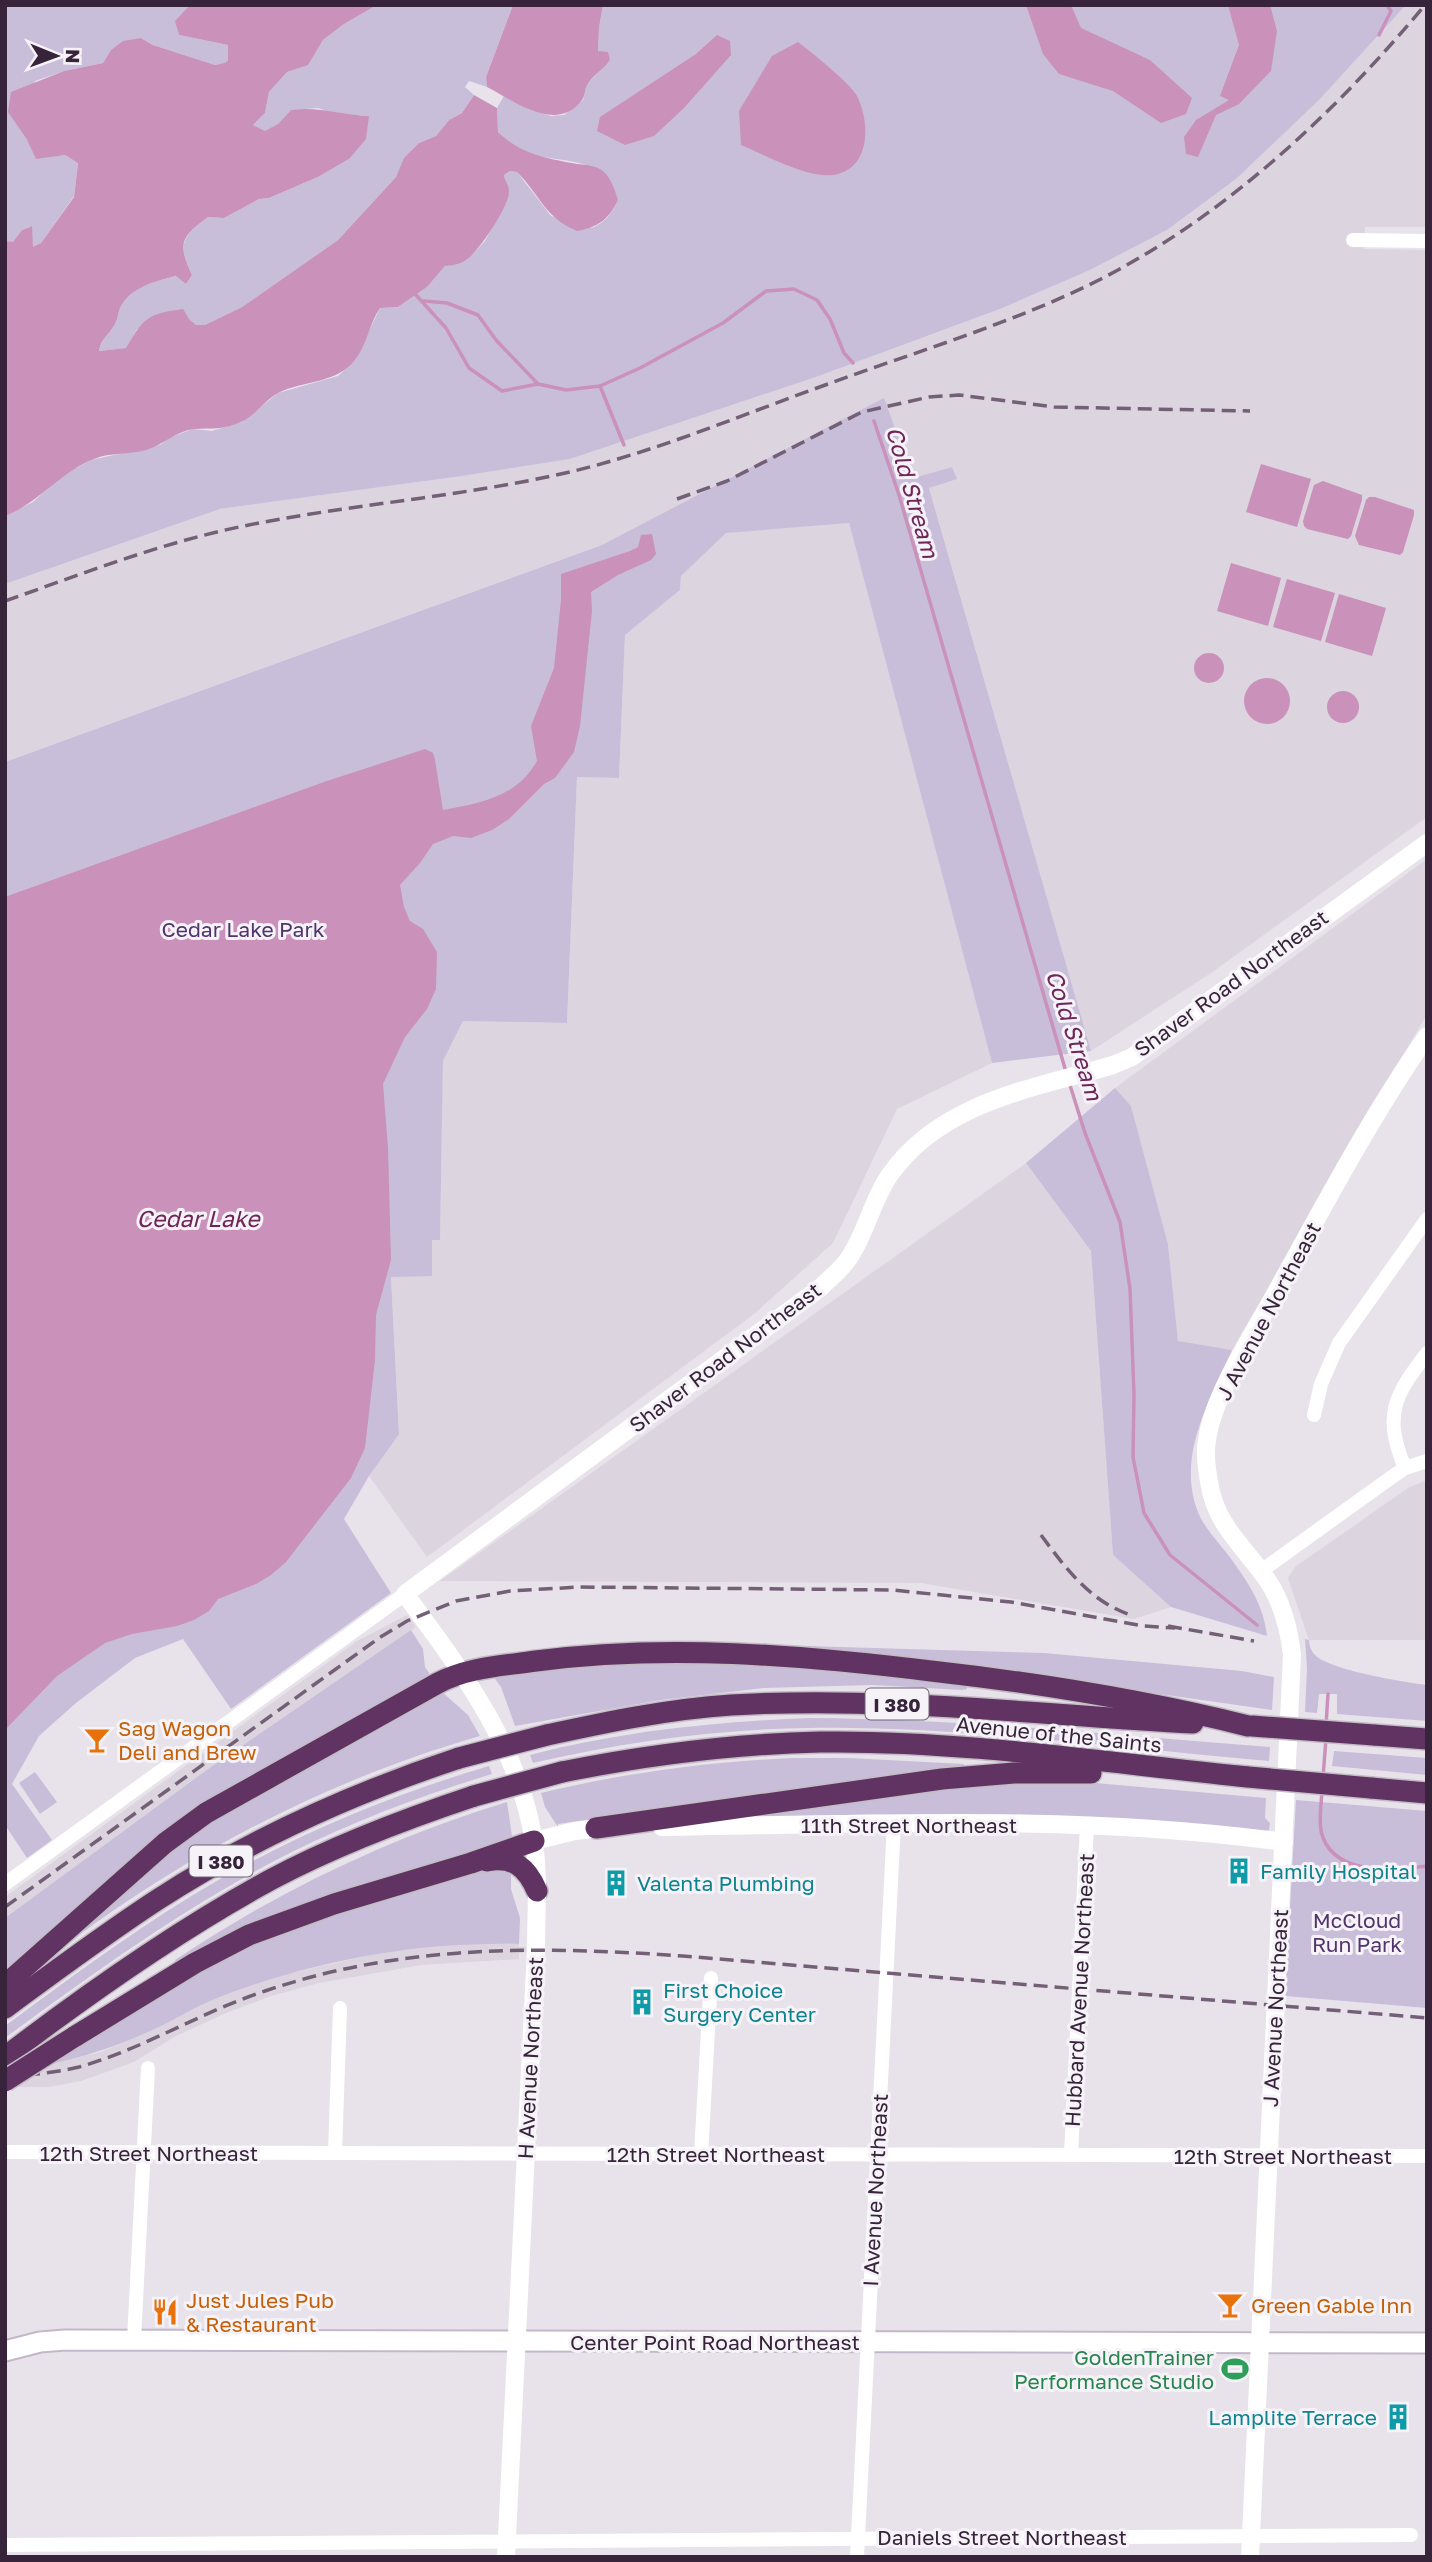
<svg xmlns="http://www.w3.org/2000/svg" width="1432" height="2562" font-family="'Golos Text',sans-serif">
<rect width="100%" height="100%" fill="#e8e3eb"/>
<g fill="#dcd4df">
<path d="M1406,5h21v222h-62l-1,22 63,1v567l-213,154 -123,80 -162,-564 27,-8 -4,-12 -39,11 -252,38 -59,29 -597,217v-178l215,-75 242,-33 108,-17 246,-82 184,-68 90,-39 77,-40 69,-51 83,-79z"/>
<path d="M849,523l143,540 -95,46 -64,134 -79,71 -327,243 -58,-81 30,-43 -8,-156 41,-37 8,-1 3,-178 20,-40 104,2 10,-246 42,1 6,-143 55,-45 1,-14 46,-44z"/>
<path d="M1427,859v155l-195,336 -54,-8 -10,-98 -37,-138 -16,-18z"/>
<path d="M1026,1163l65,88 22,304 58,52 -37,12 -213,-36 -481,-2z"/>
<path d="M1427,1480v160h-118l-21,-62 7,-11 113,-79z"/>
<path d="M407,1615l9,12 -208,142 -203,149v-21l352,-256z"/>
<path d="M475,1943l44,1v3h7v5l-7,1v6l-98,6 -102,18 -48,13 -45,17 -50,23 -42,26 -53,19 -33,6h-38l35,-22 56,-13 59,-26 60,-30 67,-22 97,-22z"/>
</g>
<g fill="#c9beda">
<path d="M5,5h185l-14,16 3,14 49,10v15l-3,4 -10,1 -62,-20 -12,-7 -30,12 -8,13 -39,8 -29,10 -9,57 10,20 29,-3 13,7 -4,34 -33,47 -8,5 -2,-22 -9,4 -9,13 -8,-2z"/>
<path d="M377,5h136l-27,72 1,10 -18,-6 -4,6 9,8 -12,18 -13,7 -13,16 -17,7 -14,15 -9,19 -58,63 -96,67 -37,18h-9l-7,-6 -52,10 -11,19 -27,3c4,-15 9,-15 16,-27 3,-5 3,-11 5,-16 10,-22 36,-27 57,-32l9,8 6,-9c-15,-32 -10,-38 16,-58l16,1 35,-19 10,-1 49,-21 31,-18 20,-43 -38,-3 -13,-5 -27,2 -13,14 -13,8 -12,-7 12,-12 4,-21 18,-20 21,-8 15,-24 21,-16z"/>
<path d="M603,5h803l-87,95 -83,79 -69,51 -77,40 -90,39 -184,68 -246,82 -108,17 -242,33 -215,75v-68l28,-14 28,-26 30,-16 69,-15 11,-8 22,-8 19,2 30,-9 36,-29 60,-17 17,-16 25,-52 18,-1 29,-20 18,-21 25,-9 15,-16 21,-39 3,-11 -5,-16 6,-4 7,1 34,44 41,12c14,-6 20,-15 26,-28 -17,-51 -59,-32 -99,-51 -8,-3 -15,-11 -21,-17l-1,-24 7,-12 28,14 19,6 13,-1 19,-15 4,-16 23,-24 -12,-8 1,-24z"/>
<path d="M884,398l29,80 39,-11 5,12 -28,9 162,563 -99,12 -143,-540 -123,10 -45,43 -1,14 -55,45 -6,143 -42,-1 -10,246 -104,-2 -20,40 -3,179h-8v36l-41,1 8,157 -30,42 -25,43 47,74 -160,116 -48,-70 -48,19 -59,45 -37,33 -27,48 40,56 -25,18 -22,-33v-1063l597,-217z"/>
<path d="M1115,1088l16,18 37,138 10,97 54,9c-22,50 -56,106 -34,162 6,16 23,33 34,48 17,24 32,46 35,76l-96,-29 -58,-52 -22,-304 -65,-88z"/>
<path d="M411,1630l12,19 2,18 6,9 -147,83 -279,216v-57l203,-149z"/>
<path d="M1305,1639l4,1c0,5 2,11 6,15 14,15 89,27 112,30v36l-90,-7v-20h-18l-2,19 -12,-1 2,-43z"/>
<path d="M807,1646l237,7 198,18 32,6 -2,33 -253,-36 -212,-23z"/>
<path d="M583,1661l213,4 171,19v5l-5,1 -90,-5 -108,3 -103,12 -146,26 -14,-39 -8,-11z"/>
<path d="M441,1691l27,24 12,21c-146,42 -283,112 -405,202l-4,-2 55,-50 87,-69z"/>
<path d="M809,1718c154,1 308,17 461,29l-1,14c-152,-13 -306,-35 -459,-33 -93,1 -187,14 -277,35l-3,-8c92,-24 185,-33 279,-37z"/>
<path d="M1334,1751l93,7v17l-95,-9z"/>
<path d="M792,1758h57l115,6v5l-353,47 -53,8v3l-13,-20 -4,-14c83,-20 166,-31 251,-35z"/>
<path d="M489,1766l3,8c-69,21 -138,47 -202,79 -101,51 -194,118 -285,185v-12c70,-52 140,-104 215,-147 86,-49 175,-85 269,-113z"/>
<path d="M35,1772l22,30 -17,12 -21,-31z"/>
<path d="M993,1781h80l193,17 -1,20 5,5 -1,7 -6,2 -516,-12 -2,-7z"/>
<path d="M1296,1800l131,11v197l-142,-12z"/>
<path d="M507,1802l6,41 -335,121 -3,-4c103,-69 214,-122 332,-158z"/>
<path d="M495,1867l16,6v16l9,29 -1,26c-102,-2 -201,16 -297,52 -21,8 -41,20 -61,30 -38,18 -75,31 -116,39l85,-55 110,-61 85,-33z"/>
</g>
<g fill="#ca91ba">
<path d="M190,5h187l-33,19 -21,16 -15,25 -21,7 -18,20 -4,21 -12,12 12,6 13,-7 13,-14c26,-4 51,5 78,6l-3,23 -17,20 -31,18 -49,21 -10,1 -35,19 -16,-1c-27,20 -31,26 -16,58l-6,9 -10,-8c-20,5 -46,11 -56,32 -2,5 -2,11 -5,16 -6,11 -14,14 -16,27l27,-3c18,-31 22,-34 57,-39l6,10 7,6h9l37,-18 96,-67 58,-63 8,-19 15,-15 17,-7 13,-16 13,-7 12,-18 23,13 1,24c24,23 48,26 79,32 9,1 18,1 26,7 8,7 12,19 15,29 -9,19 -19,27 -41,31 -33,-14 -36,-35 -60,-59l-7,-1 -6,4c1,6 5,10 5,16 1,14 -28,56 -39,66 -8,7 -15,8 -25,9l-18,21 -29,20 -18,1c-11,16 -13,37 -25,52 -19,24 -51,20 -77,33 -13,7 -23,23 -37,29 -17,8 -30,6 -47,7 -18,2 -31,16 -48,21 -17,5 -36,2 -52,9 -34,13 -55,44 -89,57v-275l8,1 9,-12 10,-4 1,21 8,-4 33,-46 4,-34 -13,-8 -29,4 -10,-21 -18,-26 3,-20 53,-21 39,-8 8,-13 12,-9 18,-3 12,7 62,20 10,-2 3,-3v-15l-49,-10 -4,-14z"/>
<path d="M513,5h90l-4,23 -1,23 10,1 2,8c-6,9 -18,16 -23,25 -2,4 -2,11 -5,15 -25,34 -68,1 -95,-13l-1,-10z"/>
<path d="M1026,5h45l10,23 69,32 42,38 -6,16 -25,9 -48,-32 -54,-17 -16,-20z"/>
<path d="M1228,5h42l7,26 -6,40 -32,33 -23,11 -18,42 -12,-3 -2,-17 12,-17 33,-20 -9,-4 19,-51z"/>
<path d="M717,35l13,6 1,14 -47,53 -30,28 -29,9 -28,-14 3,-14 96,-63z"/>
<path d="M798,42c12,9 53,42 59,54 14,28 13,74 -24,79 -26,3 -68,-20 -92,-30l-2,-34 33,-55z"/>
<path d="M1261,464l50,15 -14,48 -51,-15z"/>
<path d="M1323,481l39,14v5l-11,36 -3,3 -41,-10 -3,-3 -1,-5 11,-36z"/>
<path d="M1369,497h6l39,13v5l-11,37 -3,3 -41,-10 -4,-9 11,-36z"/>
<path d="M652,534l4,20 -5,6 -33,15 -27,17 1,19 -12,115 -6,26 -19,26 -11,6 -35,35 -17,11 -21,8 -18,-2 -20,8 -13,19 -20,22 4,22 6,14 13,8 14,23 -1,37 -9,20 -22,28 -22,47 5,63 3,113 -15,55 -1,45 -10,88 -14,30 -65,84 -15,13 -15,9 -38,15 -9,12 -15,9 -17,6 -45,8 -27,9 -48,33 -52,54v-833l319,-115 101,-33 8,4 2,7 8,50c38,-7 74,-13 94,-49l-6,-35 23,-58 7,-68v-26l69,-23 8,-4 3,-12z"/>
<path d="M1231,563l50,15 -13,48 -51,-15z"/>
<path d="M1287,579l48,14 -14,48 -48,-14z"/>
<path d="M1339,594l47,14 -14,48 -47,-14z"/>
<circle cx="1209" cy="668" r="15"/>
<circle cx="1267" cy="701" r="23"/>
<circle cx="1343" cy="707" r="16"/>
</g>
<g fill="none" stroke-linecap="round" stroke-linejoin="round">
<g stroke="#ca91ba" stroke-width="3.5">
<path d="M1379,35l12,-24 -3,-4"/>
<path d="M416,295l30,33 23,40 33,23 36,-7 28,6 34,-4 40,-18 83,-45 43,-32 28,-2 23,11 13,19 14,34 9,10"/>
<path d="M424,301l23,2 31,12 18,25 42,44"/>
<path d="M600,386l24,59"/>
<path d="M874,421l25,74 167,577"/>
<path d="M1069,1082l16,51 35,89 10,67 4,105 -1,63 11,56 26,42 87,70"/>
<path d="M1326,1725l2,-31"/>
<path d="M1323,1777l3,-38"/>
<path d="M1322,1792c-1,12 -3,27 -1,39 10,45 71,40 106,35"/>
</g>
<g stroke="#c5b7ca" stroke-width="23">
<path id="secondary" d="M5,2351l35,-9 25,-2 1362,3"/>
</g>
<g stroke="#c3bdc4" stroke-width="24">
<g id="motorway">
<path d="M547,1735c60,-13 122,-26 184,-30 154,-9 308,10 462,18"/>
<path d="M1374,1735l53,4"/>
<path d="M562,1772c85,-17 170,-28 258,-30 143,-2 287,21 428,35"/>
<path d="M1371,1788l56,5"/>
<path d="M596,1828l346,-49 72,-6h77"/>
<path d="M487,1861c26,-5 40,6 50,30"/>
<path d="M5,1985l160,-142 41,-30 232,-130c30,-16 65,-17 98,-22 130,-17 264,-6 395,10 107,12 213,29 317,55"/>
<path d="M5,2008c50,-37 100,-74 152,-108 94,-61 196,-107 302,-142"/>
<path d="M74,2037l121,-74 54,-28 85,-31 137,-41 63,-22"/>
<path d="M5,2057c85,-65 173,-127 267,-178 64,-34 133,-60 202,-83"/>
</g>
</g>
<g stroke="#fff" stroke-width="14">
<path d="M1353,240l74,1"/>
<path d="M1314,1415l7,-31 18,-41 88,-124"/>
<path d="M1405,1468c-22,-53 -11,-72 22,-115"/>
<path d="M1261,1571l128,-92 16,-11 22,-7"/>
<path d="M5,1884l400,-290"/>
<path d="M5,2152l1422,4"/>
<path d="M335,2153l5,-145"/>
<path d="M701,2154l10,-176"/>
<path d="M1071,2155l16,-330"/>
<path d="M134,2340l14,-272"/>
<path d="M5,2545l1406,-10"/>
<path d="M857,2557l37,-734"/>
</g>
<g stroke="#fff" stroke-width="18">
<path d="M662,1827c207,-3 417,-13 622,15"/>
<path d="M534,1841l41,-10 34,-4"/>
<path d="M506,2557l30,-608c0,-35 3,-71 -2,-106 -14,-96 -73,-173 -129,-249l415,-306c9,-9 22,-19 29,-30 17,-25 23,-57 40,-82 51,-74 143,-87 224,-111l19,-8 295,-214"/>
<path d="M1250,2557l42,-902c-3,-27 -9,-51 -24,-74 -22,-32 -51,-55 -58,-94 -3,-15 -6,-32 -3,-47 6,-44 45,-104 67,-144 48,-87 96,-178 153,-260"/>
</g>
<use href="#secondary" stroke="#fff" stroke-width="19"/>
<use href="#motorway" stroke="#603363" stroke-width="21"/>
<g stroke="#735f76" stroke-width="3.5" stroke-dasharray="14 7" stroke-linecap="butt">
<path d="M677,499l50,-18 135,-69 67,-15 30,-2 95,12 196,4"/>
<path d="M5,601c77,-27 153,-57 234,-74 110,-23 225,-30 335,-56 86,-21 170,-57 254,-87 90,-33 188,-62 273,-105 126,-65 234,-166 324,-274"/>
<path d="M1041,1535c26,35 50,68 93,81"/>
<path d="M1168,1626l86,15"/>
<path d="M5,1907l374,-269 28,-17 49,-20 54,-10 70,-4 312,3 119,12 132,24 32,2"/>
<path d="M5,2076c25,-1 50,-3 74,-9 64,-18 122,-55 186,-76 138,-47 275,-45 418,-35l744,62"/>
</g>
<g stroke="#c3bdc4" stroke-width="24" stroke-linecap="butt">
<g id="motorway-bridge">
<path d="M1252,1726l122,9"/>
<path d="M459,1758l88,-23"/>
<path d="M1248,1777l123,11"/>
<path d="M474,1796l88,-24"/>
<path d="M5,2081l69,-44"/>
</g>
</g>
<use href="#motorway-bridge" stroke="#603363" stroke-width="21"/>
</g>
<defs>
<g id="bar-bare" transform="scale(2.1)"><path d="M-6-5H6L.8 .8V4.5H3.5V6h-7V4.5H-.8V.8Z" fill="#e8710a" stroke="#f6f3f8" stroke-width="2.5" paint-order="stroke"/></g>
<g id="building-bare" transform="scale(2.1)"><path d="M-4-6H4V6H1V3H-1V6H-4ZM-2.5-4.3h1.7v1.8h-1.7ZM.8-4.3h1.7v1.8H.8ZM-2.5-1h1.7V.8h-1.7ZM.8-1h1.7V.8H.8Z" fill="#0f9aa8" stroke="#f6f3f8" stroke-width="2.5" paint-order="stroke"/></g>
<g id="restaurant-bare" transform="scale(2.1)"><path d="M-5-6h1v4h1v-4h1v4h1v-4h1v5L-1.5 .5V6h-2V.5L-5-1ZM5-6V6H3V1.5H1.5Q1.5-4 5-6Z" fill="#e8710a" stroke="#f6f3f8" stroke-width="2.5" paint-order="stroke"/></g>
<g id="stadium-bare" transform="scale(2.1)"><path d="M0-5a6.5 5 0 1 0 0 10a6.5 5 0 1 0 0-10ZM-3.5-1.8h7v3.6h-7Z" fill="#2e9e5b" stroke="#f6f3f8" stroke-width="2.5" paint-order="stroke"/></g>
</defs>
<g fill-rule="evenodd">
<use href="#bar-bare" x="97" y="1740"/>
<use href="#building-bare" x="1239" y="1871"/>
<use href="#building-bare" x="616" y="1883"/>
<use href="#building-bare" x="642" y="2002"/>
<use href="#bar-bare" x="1230" y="2305"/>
<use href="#restaurant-bare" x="165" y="2312"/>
<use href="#stadium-bare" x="1235" y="2369"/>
<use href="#building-bare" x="1398" y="2417"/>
</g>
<g text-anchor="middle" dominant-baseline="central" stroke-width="6" stroke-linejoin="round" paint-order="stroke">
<g fill="#f6f3f8" stroke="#706273" stroke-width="2">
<rect x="865.5" y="1688.5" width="63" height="31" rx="5"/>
<rect x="189.5" y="1845.5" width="63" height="31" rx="5"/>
</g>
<g font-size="19" font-weight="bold" fill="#37243a">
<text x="897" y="1704">I 380</text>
<text x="221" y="1861">I 380</text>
</g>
<g font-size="21" fill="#51336d" stroke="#f6f3f8">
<text x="243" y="929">Cedar Lake Park</text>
<text x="1357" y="1920">McCloud<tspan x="1357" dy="24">Run Park</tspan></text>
</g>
<g font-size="21" fill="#37243a" stroke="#f6f3f8">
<text transform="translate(1231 983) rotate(-36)">Shaver Road Northeast</text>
<text transform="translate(1268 1311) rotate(-62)">J Avenue Northeast</text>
<text transform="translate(725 1357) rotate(-37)">Shaver Road Northeast</text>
<text transform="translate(1059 1734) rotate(6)">Avenue of the Saints</text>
<text x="909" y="1825">11th Street Northeast</text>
<text transform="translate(1079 1990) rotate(-87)">Hubbard Avenue Northeast</text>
<text transform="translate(1275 2008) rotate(-87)">J Avenue Northeast</text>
<text transform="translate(530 2058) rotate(-87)">H Avenue Northeast</text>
<text x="149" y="2153">12th Street Northeast</text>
<text x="716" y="2154">12th Street Northeast</text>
<text x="1283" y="2156">12th Street Northeast</text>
<text transform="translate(875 2190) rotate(-87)">I Avenue Northeast</text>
<text x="715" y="2342">Center Point Road Northeast</text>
<text x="1002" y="2537">Daniels Street Northeast</text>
</g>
<g font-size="21" fill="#c56008" stroke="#f6f3f8" text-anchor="start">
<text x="118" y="1728">Sag Wagon<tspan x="118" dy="24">Deli and Brew</tspan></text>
<text x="186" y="2300">Just Jules Pub<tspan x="186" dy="24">&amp; Restaurant</tspan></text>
<text x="1251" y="2305">Green Gable Inn</text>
</g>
<g font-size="21" fill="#0d838f" stroke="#f6f3f8" text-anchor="start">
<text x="1260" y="1871">Family Hospital</text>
<text x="637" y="1883">Valenta Plumbing</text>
<text x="663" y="1990">First Choice<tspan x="663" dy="24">Surgery Center</tspan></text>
<text x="1377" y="2417" text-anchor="end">Lamplite Terrace</text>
</g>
<g font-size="21" fill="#27864d" stroke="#f6f3f8" text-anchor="end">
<text x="1214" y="2357">GoldenTrainer<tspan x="1214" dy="24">Performance Studio</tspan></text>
</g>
<g font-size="23" font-style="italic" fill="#702559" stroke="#f6f3f8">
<text transform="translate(913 492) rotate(74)">Cold Stream</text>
<text transform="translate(1075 1035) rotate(72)">Cold Stream</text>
<text x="198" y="1218">Cedar Lake</text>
</g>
</g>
<rect width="1432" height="2562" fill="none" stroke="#37243a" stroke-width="14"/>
<g transform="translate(56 56) rotate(91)" stroke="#f6f3f8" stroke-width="5" paint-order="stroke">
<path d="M0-5L12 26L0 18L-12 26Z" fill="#37243a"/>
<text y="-10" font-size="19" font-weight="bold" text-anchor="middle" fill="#37243a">N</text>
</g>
</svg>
